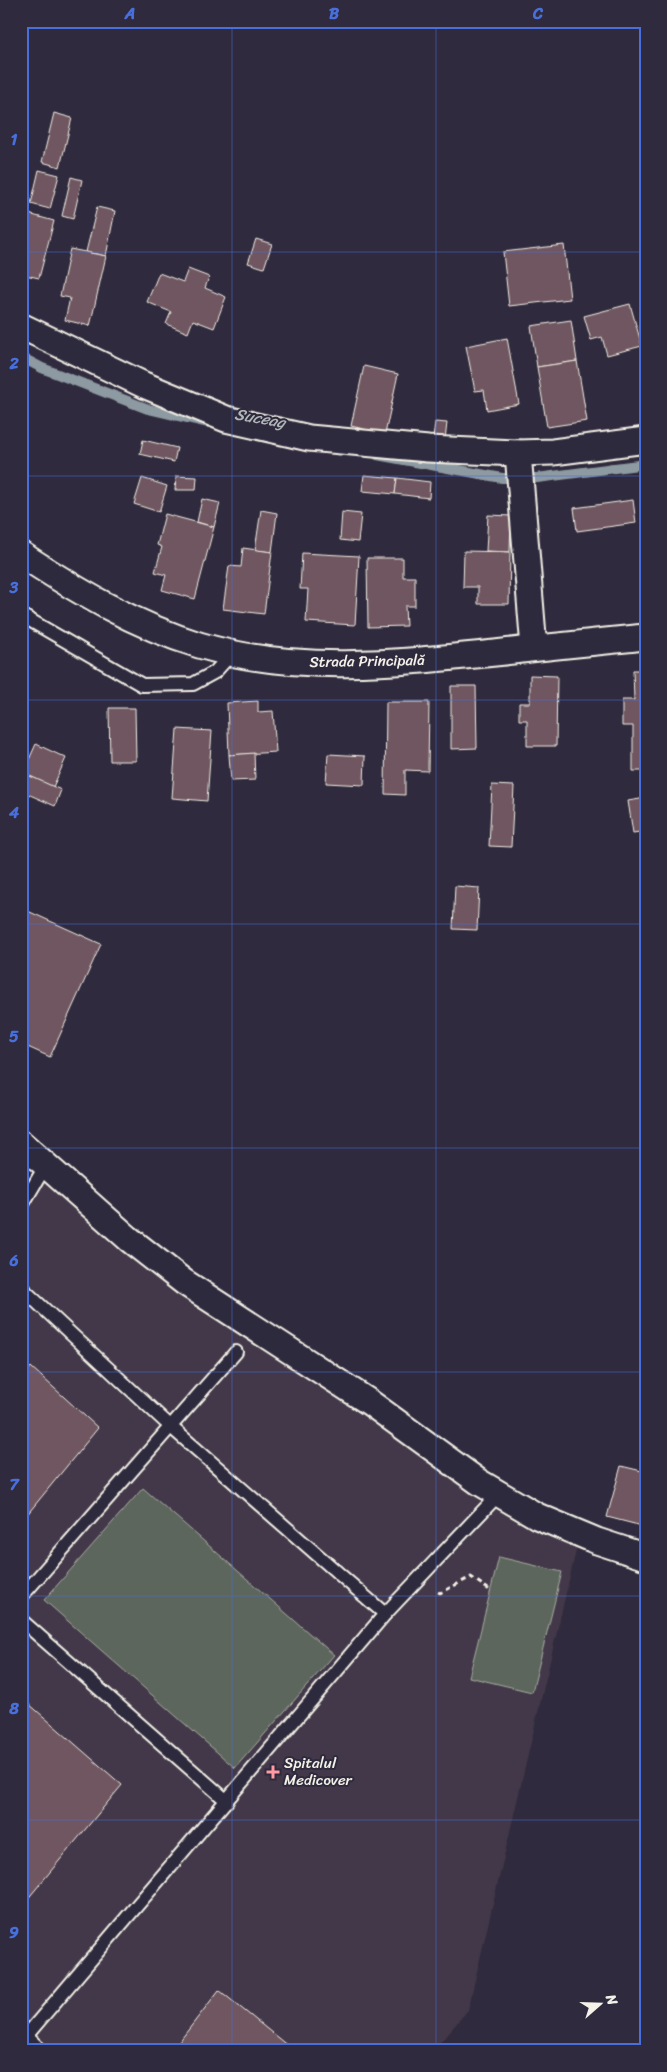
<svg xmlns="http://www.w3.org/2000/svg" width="667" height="2072" font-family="Sriracha,sans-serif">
<rect width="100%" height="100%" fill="#2f2a3d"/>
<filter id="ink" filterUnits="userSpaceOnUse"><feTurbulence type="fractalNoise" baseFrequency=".02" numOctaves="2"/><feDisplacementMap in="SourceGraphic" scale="10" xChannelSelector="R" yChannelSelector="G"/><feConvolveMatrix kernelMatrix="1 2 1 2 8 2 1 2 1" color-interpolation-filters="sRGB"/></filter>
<g filter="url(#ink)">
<path fill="#423848" d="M46,1165l83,74 451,295 -112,476 -35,41h-412v-854z"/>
<g fill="#5c665b" stroke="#a8aca2">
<path d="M143,1488l191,167 -99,113 -191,-168z"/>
<path d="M499,1557l63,15 -30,120 -63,-15z"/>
</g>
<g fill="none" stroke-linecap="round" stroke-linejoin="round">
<g stroke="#8d9aa2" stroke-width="10">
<path d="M21,357l21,11 106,41 60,14"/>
<path d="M377,455l125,23h35l109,-14"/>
</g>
</g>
<g fill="#6f5760" stroke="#f4f1e8">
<path d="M54,113l18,5 -12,49 -18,-5z"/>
<path d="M39,170l20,5 -9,34 -19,-5z"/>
<path d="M71,177l11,3 -9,39 -11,-3z"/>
<path d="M97,207l18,4 -9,45 -20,-4z"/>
<path d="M25,213l29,8 -15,57 -18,-4v-47z"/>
<path d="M256,239l16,5 -8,24 -16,-5z"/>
<path d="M564,245l6,54 -61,7 -6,-54z"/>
<path d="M70,249l36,7 -16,70 -25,-6 5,-22 -10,-2z"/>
<path d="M188,269l21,8 -4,11 21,9 -12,31 -21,-8 -5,13 -22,-9 5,-12 -24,-10 12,-29 24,9z"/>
<path d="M630,304l12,42 -35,9 -5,-18 -11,3 -7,-24z"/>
<path d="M571,320l6,41 -40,6 -6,-41z"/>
<path d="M507,338l12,66 -32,6 -3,-20 -9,1 -9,-45z"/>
<path d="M577,361l10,60 -40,6 -10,-60z"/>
<path d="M364,366l34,8 -13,60 -34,-8z"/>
<path d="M435,422l12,1 -2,17 -12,-1z"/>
<path d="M143,440l34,8 -3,14 -34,-8z"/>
<path d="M364,475l33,3 -2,16 -33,-3z"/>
<path d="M176,476l21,1 -1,13h-21z"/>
<path d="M142,478l25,8 -8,26 -25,-8z"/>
<path d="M397,478l33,4 -1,16 -34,-4z"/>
<path d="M646,487v23l-2,1 -4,-23z"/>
<path d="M202,499l18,4 -6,24 -17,-5z"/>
<path d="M633,500l3,23 -59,8 -3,-23z"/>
<path d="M261,510l16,3 -5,39 -17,-2z"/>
<path d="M342,512l19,2 -3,28 -18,-2z"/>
<path d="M165,514l49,13 -19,72 -33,-9 4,-15 -11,-3 7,-25 -5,-2z"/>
<path d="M488,515l23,1 -1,36 -24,-1z"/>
<path d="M243,548l29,4 -8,62 -41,-5 6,-43 12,1z"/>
<path d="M464,551l46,1 -1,52h-31v-17h-15z"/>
<path d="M302,553l57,3 -4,69 -49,-3 2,-33h-8z"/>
<path d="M367,558h36v19h12v29h-10l1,20 -38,1z"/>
<path d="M633,670h13v101h-13v-45h-11v-26h12z"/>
<path d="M530,675l27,1 -1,70h-29v-26h-8v-17h11z"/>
<path d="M451,686h25l1,62 -26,1z"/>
<path d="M258,701v11l15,-1 3,41 -47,3 -2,-52z"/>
<path d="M386,702h43l-1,69 -23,-1v25l-20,-1z"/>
<path d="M109,708h26l1,53h-26z"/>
<path d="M177,729l35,2 -5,70 -35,-3z"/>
<path d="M36,744l30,14 -13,29 -30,-14z"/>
<path d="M254,753l1,27 -24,1 -2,-26z"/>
<path d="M328,754l37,2 -1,29 -38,-2z"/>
<path d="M21,772l40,18 -6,16 -34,-15z"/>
<path d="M492,785l22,1 -3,61 -22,-1z"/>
<path d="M646,798v33l-13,2 -5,-32z"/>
<path d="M455,886l24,2 -2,42 -24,-1z"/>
<path d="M21,908l80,36 -51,113 -29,-13z"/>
<path d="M31,1367l67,61 -77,94v-143z"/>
<path d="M621,1466l25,6v55l-39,-10z"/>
<path d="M21,1697l101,88 -101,122z"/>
<path d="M219,1990l75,61h-122z"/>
</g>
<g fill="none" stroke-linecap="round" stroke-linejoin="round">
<g stroke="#f4f1e8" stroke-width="16">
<g id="service">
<path d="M21,615l121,70 51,-1 22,-12 17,-19"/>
<path d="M21,1207l25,-42"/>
<path d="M21,1284l5,8 145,135 214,187 -359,422 16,15"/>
<path d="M21,1597l215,-245"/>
<path d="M385,1614l114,-120"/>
<path d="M21,1620l206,181"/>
</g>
</g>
<g stroke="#f4f1e8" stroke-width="29">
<g id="minor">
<path d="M21,326l123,59 82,34 83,19 119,11 90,4 35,-1 93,-12"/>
<path d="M518,453l16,195"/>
<path d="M21,554c56,37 113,71 178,91 96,29 199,18 296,8 50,-6 101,-11 151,-16"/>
<path d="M21,1143l108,96 55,43 185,120 110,80 58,34 60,25 49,16"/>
</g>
</g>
<path stroke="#f4f1e8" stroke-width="3" stroke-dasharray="5 4" stroke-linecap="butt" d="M438,1592l2,1 31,-16 20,14"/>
<use href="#service" stroke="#2f2a3d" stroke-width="12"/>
<use href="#minor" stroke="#2f2a3d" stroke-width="25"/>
</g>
</g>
<path fill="none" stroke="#486fdb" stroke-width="1" stroke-opacity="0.55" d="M232,21v2030M436,21v2030M21,252h625M21,476h625M21,700h625M21,924h625M21,1148h625M21,1372h625M21,1596h625M21,1820h625"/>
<path fill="#ff9aa2" stroke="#2f2a3d" stroke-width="2" d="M270.5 1764.5h5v5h5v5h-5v5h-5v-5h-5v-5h5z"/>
<g text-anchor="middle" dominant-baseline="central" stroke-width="4" stroke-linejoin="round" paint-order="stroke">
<g font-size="15" fill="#f4f1e8" stroke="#2f2a3d">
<text transform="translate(367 661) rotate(-1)">Strada Principală</text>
</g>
<g font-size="15" fill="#f4f1e8" stroke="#2f2a3d" text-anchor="start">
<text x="284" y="1763">Spitalul<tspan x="284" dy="17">Medicover</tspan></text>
</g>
<g font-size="16" font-style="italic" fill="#b0b7b9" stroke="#2f2a3d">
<text transform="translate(260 418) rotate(10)">Suceag</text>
</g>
</g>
<rect width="667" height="2072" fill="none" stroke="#2f2a3d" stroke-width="55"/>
<g transform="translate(600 2004) rotate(70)" stroke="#2f2a3d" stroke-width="4" paint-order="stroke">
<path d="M0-4L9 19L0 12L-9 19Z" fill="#f4f1e8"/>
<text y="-8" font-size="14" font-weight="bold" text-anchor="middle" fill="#f4f1e8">N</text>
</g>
<rect x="28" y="28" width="612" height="2016" fill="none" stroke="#486fdb" stroke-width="2"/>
<g font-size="16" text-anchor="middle" font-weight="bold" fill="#486fdb">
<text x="130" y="19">A</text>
<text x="334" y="19">B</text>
<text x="538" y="19">C</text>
<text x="14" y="145">1</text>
<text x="14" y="369">2</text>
<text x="14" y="593">3</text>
<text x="14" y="818">4</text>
<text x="14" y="1042">5</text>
<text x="14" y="1266">6</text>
<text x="14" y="1490">7</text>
<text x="14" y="1714">8</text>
<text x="14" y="1938">9</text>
</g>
</svg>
